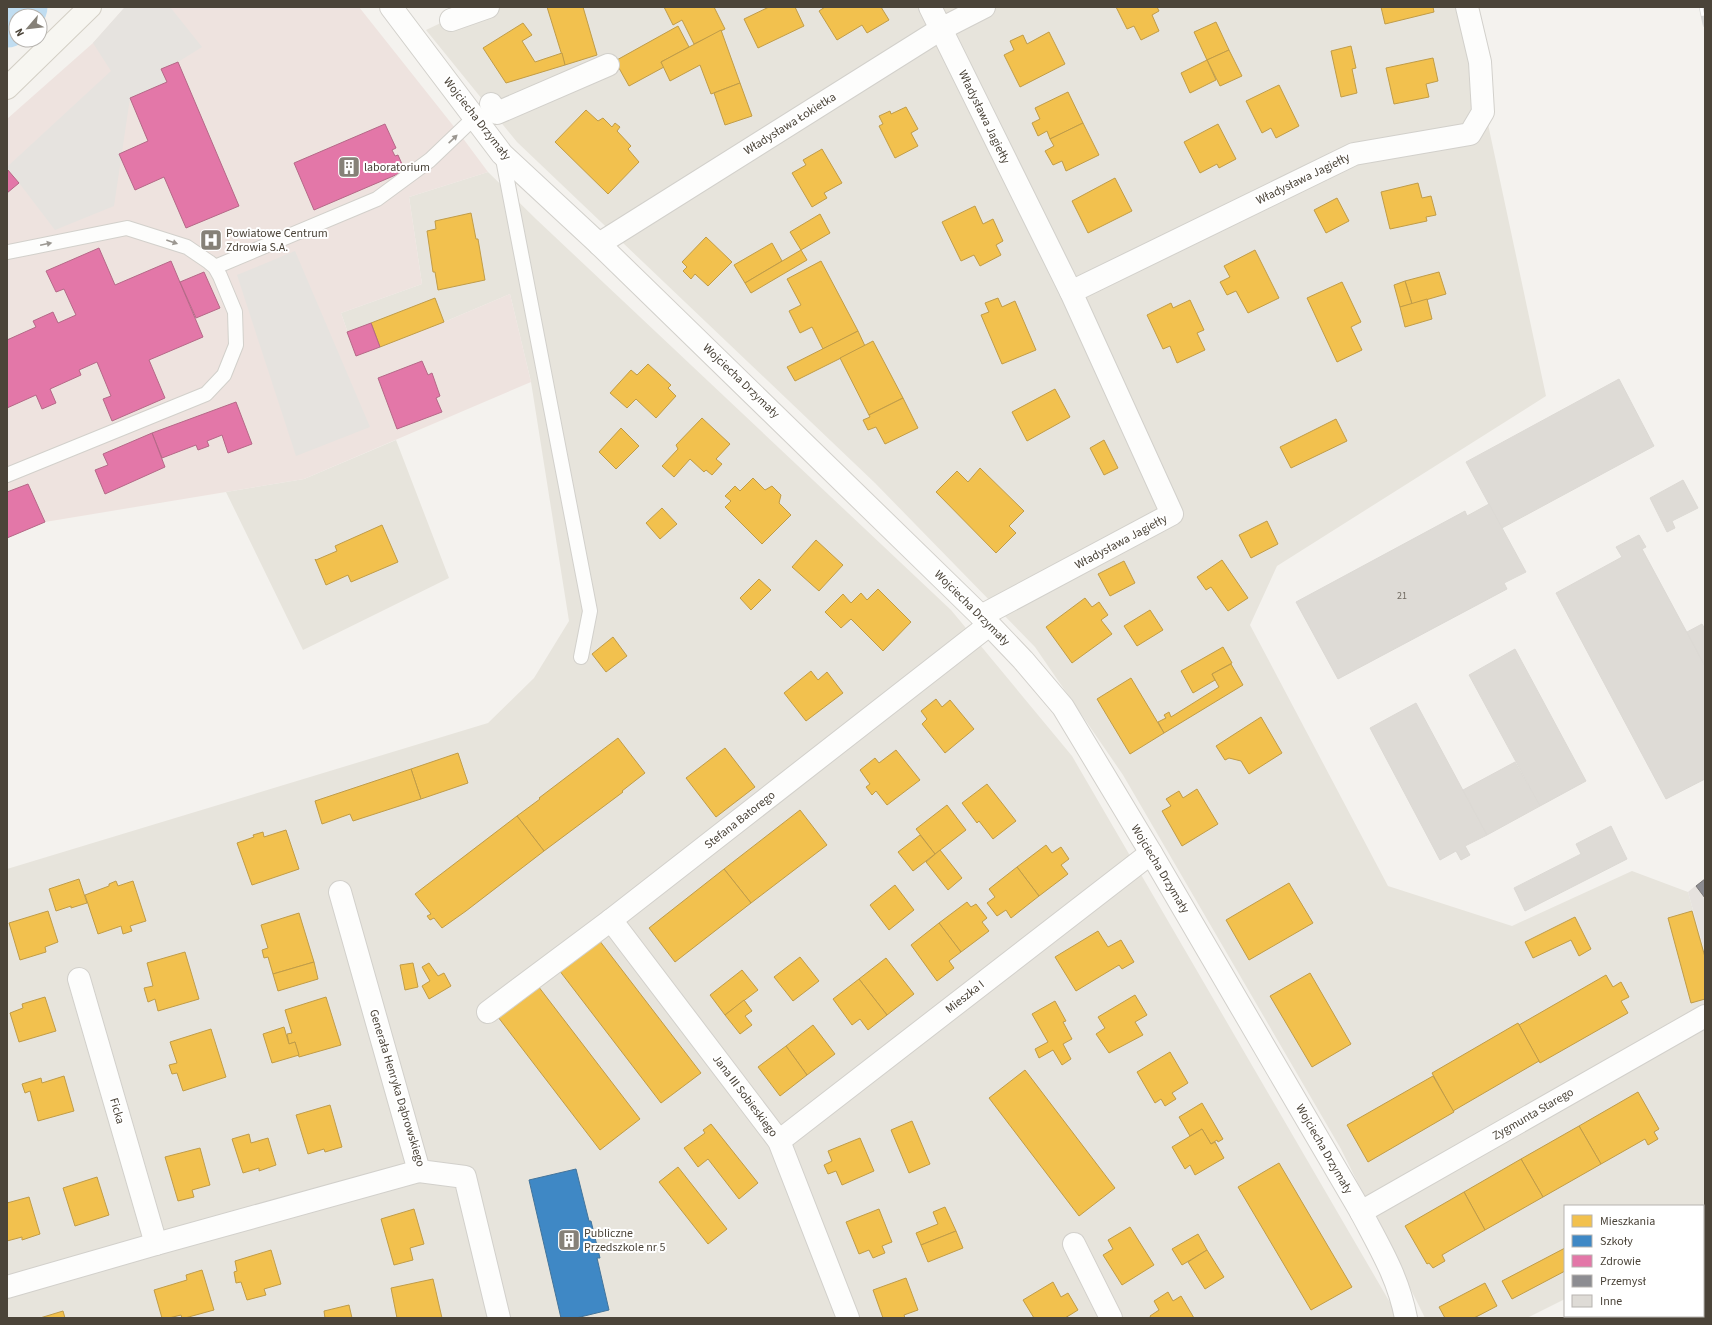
<svg xmlns="http://www.w3.org/2000/svg" width="1712" height="1325" font-family="'Source Sans 3',sans-serif">
<rect width="100%" height="100%" fill="#f4f2ee"/>
<g fill="#e7e4dc">
<path d="M474,7h989l83,389 -269,170 -27,59 138,261 124,40 120,-55 56,21 17,61v279l-2,1v-27h-138v93l-38,19h-102l-84,-169 -218,-374 -88,-128 -160,-164 -358,-341 -91,-112z"/>
<path d="M488,172l48,47 415,391 121,146 327,562h-1392v-449l481,-146 46,-45 35,-57 -38,-239 -21,-88 -66,28 -88,34 -15,-43 81,-29 -13,-87z"/>
<path d="M396,440l53,138 -146,72 -77,-158 78,-13z"/>
</g>
<path fill="#e6e2de" d="M1705,878v75l-17,-61z"/>
<path fill="#eee3df" d="M125,7h234l100,126 29,39 -79,25 13,87 -81,29 15,43 88,-34 66,-28 21,88 -227,97 -259,43 -38,16v-419l86,-76z"/>
<g fill="#e6e3df">
<path d="M125,7h45l32,40 -24,15 -11,20 -37,16 -16,108 -59,24 -48,-63 104,-96 -18,-28z"/>
<path d="M295,251l75,176 -74,29 -59,-181z"/>
</g>
<g fill="#f2c14e" stroke="#c09c48">
<path d="M547,7h36l14,48 -32,10z"/>
<path d="M664,7h50l11,22 -31,15 -12,-24 -9,5z"/>
<path d="M769,7h26l9,19 -46,22 -14,-29z"/>
<path d="M825,7h56l8,13 -22,13 -5,-8 -25,15 -18,-29z"/>
<path d="M1116,7h41l2,4 -7,4 7,16 -18,9 -7,-14 -7,3z"/>
<path d="M1381,7h52l1,5 -49,12z"/>
<path d="M1216,22l13,28 -22,10 -13,-28z"/>
<path d="M523,23l9,12 -10,6 13,21 27,-9 3,12 -59,18 -23,-35z"/>
<path d="M678,26l11,21 -28,15 3,5 -35,19 -14,-25z"/>
<path d="M721,30l19,53 -29,11 -11,-29 -30,16 -9,-19z"/>
<path d="M1049,32l16,32 -45,23 -16,-32 10,-5 -4,-9 13,-6 4,9z"/>
<path d="M1351,46l5,22 -4,1 5,24 -16,4 -10,-46z"/>
<path d="M1229,50l13,26 -22,10 -13,-26z"/>
<path d="M1433,58l5,23 -12,3 3,13 -35,7 -8,-36z"/>
<path d="M1207,60l9,20 -26,13 -9,-20z"/>
<path d="M740,83l12,33 -27,9 -11,-32z"/>
<path d="M1279,85l20,41 -23,12 -5,-10 -9,5 -16,-32z"/>
<path d="M1068,92l15,31 -33,16 -3,-8 -9,5 -6,-13 8,-4 -5,-11z"/>
<path d="M906,107l12,22 -7,4 7,13 -23,12 -16,-32 4,-2 -4,-8 11,-5 1,3z"/>
<path d="M586,110l12,11 5,-3 9,9 3,-4 5,4 -3,4 14,15 -3,3 11,13 -31,32 -53,-52z"/>
<path d="M1083,123l16,32 -33,16 -4,-10 -9,4 -8,-14 9,-5 -4,-7z"/>
<path d="M1218,124l18,35 -17,9 -2,-4 -17,9 -16,-31z"/>
<path d="M822,149l20,34 -18,10 3,5 -15,9 -20,-34 14,-8 -3,-5z"/>
<path d="M1115,178l17,33 -44,22 -16,-32z"/>
<path d="M1418,183l4,15 9,-2 5,19 -10,2 1,4 -37,8 -9,-37z"/>
<path d="M1337,198l12,23 -23,12 -12,-23z"/>
<path d="M975,206l8,18 10,-5 10,22 -7,4 5,10 -21,11 -6,-11 -13,6 -19,-39z"/>
<path d="M471,213l5,26h2l7,41 -47,10 -3,-18h-2l-6,-41 9,-2 -1,-8z"/>
<path d="M820,214l10,19 -29,17 -11,-18z"/>
<path d="M706,237l26,25 -24,24 -13,-12 -4,5 -8,-8 4,-4 -5,-5z"/>
<path d="M772,243l10,18 -37,22 -11,-18z"/>
<path d="M801,250l6,10 -56,33 -6,-10z"/>
<path d="M1255,250l24,48 -31,15 -12,-22 -9,4 -7,-13 10,-5 -6,-11z"/>
<path d="M821,261l37,70 -35,18 -11,-22 -12,6 -11,-22 12,-6 -14,-26z"/>
<path d="M1439,272l7,22 -34,10 -7,-23z"/>
<path d="M1405,281l7,23 -12,3 -6,-22z"/>
<path d="M1342,282l19,40 -10,5 11,23 -25,12 -30,-64z"/>
<path d="M435,298l9,24 -64,25 -9,-24z"/>
<path d="M998,298l4,9 13,-6 21,49 -34,14 -21,-49 8,-3 -4,-9z"/>
<path d="M1427,299l5,20 -27,8 -5,-20z"/>
<path d="M1190,300l14,30 -7,3 8,17 -28,13 -7,-17 -7,3 -16,-34 24,-12 2,5z"/>
<path d="M858,331l7,15 -70,35 -8,-14z"/>
<path d="M873,341l30,57 -34,17 -29,-57z"/>
<path d="M648,364l23,21 -3,3 8,8 -20,22 -20,-19 -9,9 -17,-15 21,-23 6,5z"/>
<path d="M1055,389l15,28 -43,24 -15,-29z"/>
<path d="M903,398l15,30 -33,16 -9,-17 -8,3 -5,-10 7,-3 -1,-2z"/>
<path d="M702,418l28,26 -14,15 6,5 -10,11 -6,-5 -2,2 -14,-13 -16,18 -12,-11 16,-17 -2,-4z"/>
<path d="M1336,419l11,22 -56,27 -11,-21z"/>
<path d="M621,428l18,18 -23,23 -17,-17z"/>
<path d="M1104,440l14,28 -14,7 -14,-27z"/>
<path d="M980,468l44,43 -15,15 7,7 -20,20 -60,-61 21,-21 11,11z"/>
<path d="M753,478l12,12 7,-4 9,9 -2,8 12,12 -29,29 -37,-37 6,-6 -6,-5 10,-10 5,5z"/>
<path d="M662,508l15,16 -17,15 -14,-16z"/>
<path d="M1267,521l11,23 -27,14 -12,-23z"/>
<path d="M382,525l16,37 -47,20 -3,-7 -22,10 -11,-26 1,1 21,-9 -2,-5z"/>
<path d="M816,540l27,25 -24,26 -27,-24z"/>
<path d="M1222,560l26,38 -20,13 -17,-24 -5,3 -9,-13z"/>
<path d="M1124,561l11,22 -25,13 -12,-22z"/>
<path d="M759,579l12,11 -20,20 -11,-12z"/>
<path d="M878,589l33,33 -28,29 -32,-32 -10,9 -16,-16 18,-18 8,9 10,-10 6,7z"/>
<path d="M1085,598l7,9 7,-5 9,13 -7,5 11,14 -40,29 -26,-36z"/>
<path d="M1150,610l13,20 -26,16 -13,-20z"/>
<path d="M613,637l14,19 -21,16 -14,-18z"/>
<path d="M1223,647l9,16 -20,11 3,6 -22,13 -12,-22z"/>
<path d="M1231,664l12,21 -79,48 -6,-11 8,-4 -2,-3 5,-3 2,5 48,-30 -7,-13z"/>
<path d="M811,671l7,9 9,-8 16,21 -37,28 -22,-28z"/>
<path d="M1131,678l33,55 -34,21 -33,-55z"/>
<path d="M936,699l6,8 8,-7 24,29 -29,24 -23,-29 5,-5 -6,-8z"/>
<path d="M1261,717l21,36 -33,21 -8,-13 -12,-3 -4,2 -9,-14z"/>
<path d="M618,738l27,35 -23,18 1,1 -79,59 -27,-35 23,-17 -1,-1z"/>
<path d="M725,748l30,39 -39,30 -30,-39z"/>
<path d="M896,750l24,30 -33,25 -11,-14 -4,4 -6,-8 4,-3 -10,-14 15,-12 4,5z"/>
<path d="M458,753l10,30 -47,16 -10,-30z"/>
<path d="M411,769l10,30 -68,22 -3,-7 -28,10 -7,-23z"/>
<path d="M987,784l29,37 -23,18 -14,-18 -2,2 -15,-20z"/>
<path d="M1197,789l21,35 -36,22 -20,-35 9,-5 -5,-7 13,-8 4,7z"/>
<path d="M947,805l19,25 -31,24 -19,-25z"/>
<path d="M800,810l27,35 -76,58 -27,-34z"/>
<path d="M517,816l27,35 -78,60 -24,17 -8,-10 -4,2 -3,-4 4,-2 -16,-20z"/>
<path d="M286,830l13,39 -47,16 -15,-42 17,-6 -1,-2 10,-3 1,5z"/>
<path d="M920,835l15,19 -22,17 -15,-19z"/>
<path d="M1046,845l6,8 9,-6 8,12 -8,6 7,9 -29,22 -22,-29z"/>
<path d="M940,850l22,28 -14,12 -22,-28z"/>
<path d="M1017,867l22,29 -28,22 -5,-8 -9,6 -10,-13 8,-6 -6,-8z"/>
<path d="M724,869l27,34 -76,59 -26,-34z"/>
<path d="M79,879l8,24 -16,5v-2l-15,5 -7,-22z"/>
<path d="M116,881l2,5 15,-5 13,40 -16,5 2,5 -9,3 -2,-8 -23,8 -13,-39 24,-9v-2z"/>
<path d="M1289,883l24,40 -64,37 -23,-40z"/>
<path d="M895,885l19,25 -25,20 -19,-25z"/>
<path d="M967,902l4,5 5,-3 11,14 -5,4 7,9 -28,21 -22,-29z"/>
<path d="M48,911l10,31 -13,5 1,5 -26,8 -11,-37z"/>
<path d="M1692,911l13,46v42l-14,4 -23,-85z"/>
<path d="M299,913l15,49 -41,12 -5,-17 -4,1 -2,-8 6,-2 -7,-23z"/>
<path d="M1575,917l16,32 -12,7 -8,-16 -38,18 -8,-16z"/>
<path d="M939,923l22,29 -12,9 5,7 -17,13 -26,-36z"/>
<path d="M1098,931l10,16 13,-7 13,22 -12,7 -3,-4 -43,26 -21,-34z"/>
<path d="M599,940l102,133 -40,30 -102,-133z"/>
<path d="M185,952l14,47 -41,12 -3,-12 -7,3 -4,-14 9,-2 -6,-23z"/>
<path d="M800,957l19,24 -26,20 -19,-24z"/>
<path d="M886,958l28,36 -27,21 -28,-36z"/>
<path d="M314,962l4,17 -40,12 -5,-17z"/>
<path d="M413,963l5,24 -13,3 -5,-25z"/>
<path d="M429,963l9,13 6,-3 7,13 -22,13 -7,-13 8,-5 -8,-14z"/>
<path d="M742,970l16,20 -33,25 -15,-20z"/>
<path d="M1310,973l41,71 -39,23 -42,-71z"/>
<path d="M1606,975l7,12 8,-5 8,15 -8,4 7,12 -88,50 -21,-38z"/>
<path d="M859,979l28,36 -19,15 -8,-11 -8,6 -19,-26z"/>
<path d="M538,986l102,133 -40,31 -102,-133z"/>
<path d="M1135,995l12,20 -12,7 8,13 -34,18 -13,-19 9,-6 -7,-11z"/>
<path d="M45,997l11,34 -37,11 -9,-29 13,-5 -1,-4z"/>
<path d="M326,997l15,48 -42,12 -4,-15 -6,2 -2,-10 5,-1 -7,-23z"/>
<path d="M744,1000l8,11 -7,5 7,9 -12,9 -15,-19z"/>
<path d="M1055,1001l11,20 -3,1 9,17 -9,5 8,15 -9,6 -9,-15 -14,8 -4,-9 13,-7 -16,-28z"/>
<path d="M1518,1023l21,38 -86,50 -21,-38z"/>
<path d="M813,1025l22,29 -28,21 -21,-29z"/>
<path d="M284,1027l5,17 6,-2 4,13 -27,8 -9,-29z"/>
<path d="M211,1029l15,48 -43,14 -6,-18 -5,1 -3,-9 8,-2 -7,-21z"/>
<path d="M786,1046l21,29 -27,21 -22,-29z"/>
<path d="M1170,1052l18,31 -16,10 4,6 -11,7 -4,-7 -6,4 -18,-31z"/>
<path d="M1025,1070l90,118 -36,28 -90,-118z"/>
<path d="M64,1076l10,35 -36,10 -8,-30 -5,2 -3,-9 19,-6 1,5z"/>
<path d="M1433,1076l21,36 -86,50 -21,-37z"/>
<path d="M1638,1092l21,37 -5,3 4,7 -10,6 -3,-6 -44,25 -22,-38z"/>
<path d="M1202,1103l21,36 -5,3 -1,-2 -6,4 -9,-15 -12,7 -11,-19z"/>
<path d="M330,1105l12,42 -17,5 -1,-3 -16,5 -12,-39z"/>
<path d="M912,1121l18,43 -21,9 -18,-43z"/>
<path d="M711,1124l47,59 -19,16 -31,-40 -10,8 -14,-19 21,-15 -2,-3z"/>
<path d="M1579,1126l22,38 -58,33 -22,-38z"/>
<path d="M1202,1129l9,15 4,-2 9,16 -29,17 -5,-10 -5,4 -13,-22z"/>
<path d="M249,1134l2,9 17,-5 8,27 -17,6v-3l-16,5 -11,-34z"/>
<path d="M860,1138l14,33 -32,14 -6,-14 -8,3 -4,-9 8,-4 -4,-10z"/>
<path d="M200,1148l10,37 -18,5 2,7 -16,4 -13,-44z"/>
<path d="M1521,1159l22,38 -58,33 -21,-38z"/>
<path d="M1279,1163l73,124 -41,23 -73,-123z"/>
<path d="M678,1167l49,62 -19,15 -49,-62z"/>
<path d="M97,1177l12,38 -34,11 -12,-38z"/>
<path d="M1464,1192l21,38 -43,25 3,6 -12,7 -4,-5 -2,1 -22,-38z"/>
<path d="M29,1197l11,37 -18,6v-3l-15,4v-38z"/>
<path d="M945,1207l11,24 -35,14 -5,-12 22,-9 -5,-12z"/>
<path d="M414,1209l10,35 -14,4 3,12 -19,5 -13,-46z"/>
<path d="M879,1209l13,33 -10,4 3,7 -12,5 -4,-8 -10,4 -13,-32z"/>
<path d="M1130,1227l24,38 -32,20 -19,-30 10,-6 -5,-9z"/>
<path d="M956,1231l7,17 -35,14 -7,-17z"/>
<path d="M1198,1234l9,16 -25,15 -10,-16z"/>
<path d="M1565,1248v23l-53,28 -10,-18z"/>
<path d="M271,1250l10,34 -17,5 2,6 -19,5 -6,-18 -5,1 -2,-11 3,-1 -2,-10z"/>
<path d="M1207,1250l17,27 -19,12 -17,-27z"/>
<path d="M202,1270l12,40 -29,8h-3l-1,-3 -12,3h-7l-8,-28 33,-10 -1,-5z"/>
<path d="M906,1278l12,32 -14,5 1,3h-22l-10,-28z"/>
<path d="M433,1279l9,39h-45l-6,-30z"/>
<path d="M1053,1282l8,15 7,-4 10,17 -13,8h-31l-11,-18z"/>
<path d="M1485,1283l12,23 -23,12h-29l-6,-11z"/>
<path d="M1168,1292l5,9 8,-5 13,22h-43l-1,-2 9,-6 -5,-9z"/>
<path d="M349,1305l3,13h-27l-1,-7z"/>
<path d="M63,1311l2,7h-25z"/>
</g>
<path fill="#3f88c5" stroke="#43749b" d="M576,1169l13,52h2l9,37h-3l12,52 -33,8h-15l-32,-138z"/>
<g fill="#e377a8" stroke="#b56887">
<path d="M178,62l61,144 -53,22 -22,-51 -29,13 -16,-36 29,-13 -18,-43 37,-16 -6,-13z"/>
<path d="M385,124l11,24 -4,2 3,6 3,-1 7,16 -91,39 -20,-47z"/>
<path d="M7,169l12,14 -12,10z"/>
<path d="M99,248l16,37 56,-24 32,76 -54,23 16,38 -53,23 -9,-22 8,-3 -14,-34 -18,8 2,5 -31,14 6,14 -14,6 -6,-14 -29,13v-68l29,-13 -3,-6 20,-9 5,11 18,-8 -12,-26 -8,3 -10,-21z"/>
<path d="M204,272l16,36 -24,10 -16,-36z"/>
<path d="M371,323l9,24 -24,9 -9,-24z"/>
<path d="M422,361l6,14 4,-2 8,23 -4,2 6,14 -45,17 -19,-51z"/>
<path d="M236,402l16,42 -24,9 -6,-18 -15,6 2,5 -11,4 -2,-5 -34,13 -10,-25z"/>
<path d="M152,433l13,34 -60,27 -10,-24 13,-5 -5,-11z"/>
<path d="M28,484l17,38 -38,16v-46z"/>
</g>
<path fill="#8d8d92" stroke="#797777" d="M1705,879v19l-9,-12z"/>
<g fill="none" stroke-linecap="round" stroke-linejoin="round">
<path stroke="#c0ddf1" stroke-width="49" d="M7,23l16,-16"/>
</g>
<g fill="#dedbd6" stroke="#dcd9d4">
<path d="M1619,379l35,67 -152,82 -36,-66z"/>
<path d="M1683,480l15,28 -26,13 3,7 -8,4 -17,-34z"/>
<path d="M1489,504l37,68 -22,11 3,6 -169,90 -42,-77 169,-91 2,5z"/>
<path d="M1639,535l7,12 -4,2 63,117v113l-39,20 -110,-206 66,-36 -6,-10z"/>
<path d="M1702,624l3,5v37l-18,-34z"/>
<path d="M1515,649l71,132 -46,25 -71,-131z"/>
<path d="M1416,703l71,132 -22,11 5,9 -9,5 -5,-9 -16,9 -70,-132z"/>
<path d="M1515,762l25,44 -53,29 -24,-45z"/>
<path d="M1611,826l16,33 -102,52 -11,-23 67,-34 -5,-10z"/>
</g>
<g fill="none" stroke-linecap="round" stroke-linejoin="round">
<g stroke="#d2d0cb" stroke-width="16">
<g id="service">
<path d="M502,154l88,457 -9,46"/>
<path d="M215,267l162,-68 53,-39 45,-43"/>
<path d="M7,475l199,-81 18,-19 12,-30 -1,-33 -15,-36 -5,-9 -6,-5 -22,-15 -60,-19 -119,24"/>
</g>
</g>
<g stroke="#d2d0cb" stroke-width="24">
<g id="minor">
<path d="M930,7l141,285 101,222 -191,102"/>
<path d="M451,20l37,-13"/>
<path d="M491,104l6,9 111,-48"/>
<path d="M599,244l342,-215 43,-22"/>
<path d="M1071,292l283,-138 116,-20 13,-22 -3,-50 -13,-55"/>
<path d="M340,892l79,279 46,6 34,141"/>
<path d="M611,920l168,221 69,177"/>
<path d="M79,979l77,265"/>
<path d="M488,1012l123,-92 378,-295"/>
<path d="M779,1141l372,-288"/>
<path d="M1361,1212l344,-196"/>
<path d="M1074,1244l37,74"/>
<path d="M7,1287l149,-43 263,-73"/>
</g>
</g>
<g stroke="#d2d0cb" stroke-width="24">
<path id="tertiary" d="M391,7l111,147 97,90 382,372 42,44 40,47 88,146 210,359c19,36 37,65 45,106"/>
</g>
<g stroke="#d3cfc5" stroke-width="24">
<path id="secondary" d="M7,88l83,-81"/>
</g>
<use href="#service" stroke="#fdfdfc" stroke-width="14"/>
<use href="#minor" stroke="#fdfdfc" stroke-width="22"/>
<use href="#tertiary" stroke="#fdfdfc" stroke-width="22"/>
<use href="#secondary" stroke="#f7f6f1" stroke-width="22"/>
<g stroke="#dbdbda" stroke-width="4.5">
<path id="rail" d="M1701,7l4,18"/>
</g>
<use href="#rail" stroke="#fff" stroke-width="3" stroke-dasharray="9" stroke-linecap="butt"/>
</g>
<defs><path id="oneway-solid" d="M-6-.8H1V-3.2L6.5 0L1 3.2V.8H-6Z"/></defs>
<g fill="#9b9791">
<use href="#oneway-solid" transform="translate(453 139) rotate(-43)"/>
<use href="#oneway-solid" transform="translate(172 242) rotate(19)"/>
<use href="#oneway-solid" transform="translate(46 244) rotate(-12)"/>
</g>
<defs>
<g id="building-square" transform="scale(1.15)"><rect x="-9" y="-9" width="18" height="18" rx="4" fill="#868178" stroke="#fff"/><path d="M-4-6H4V6H1V3H-1V6H-4ZM-2.5-4.3h1.7v1.8h-1.7ZM.8-4.3h1.7v1.8H.8ZM-2.5-1h1.7V.8h-1.7ZM.8-1h1.7V.8H.8Z" fill="#fff"/></g>
<g id="hospital-square" transform="scale(1.15)"><rect x="-9" y="-9" width="18" height="18" rx="4" fill="#868178" stroke="#fff"/><path d="M-5-5h3v3.5h4V-5h3V5h-3V1.5h-4V5h-3Z" fill="#fff"/></g>
</defs>
<g fill-rule="evenodd">
<use href="#building-square" x="349" y="167"/>
<use href="#hospital-square" x="211" y="240"/>
<use href="#building-square" x="569" y="1240"/>
</g>
<g text-anchor="middle" dominant-baseline="central" stroke-width="4" stroke-linejoin="round" paint-order="stroke">
<g font-size="10" fill="#706a61">
<text x="1402" y="596">21</text>
</g>
<g font-size="12" fill="#4b4439" stroke="#fff">
<text transform="translate(984 117) rotate(64)">Władysława Jagiełły</text>
<text transform="translate(477 119) rotate(52)">Wojciecha Drzymały</text>
<text transform="translate(790 124) rotate(-32)">Władysława Łokietka</text>
<text transform="translate(1303 179) rotate(-26)">Władysława Jagiełły</text>
<text transform="translate(741 381) rotate(44)">Wojciecha Drzymały</text>
<text transform="translate(1121 542) rotate(-28)">Władysława Jagiełły</text>
<text transform="translate(972 608) rotate(45)">Wojciecha Drzymały</text>
<text transform="translate(740 820) rotate(-38)">Stefana Batorego</text>
<text transform="translate(1160 869) rotate(59)">Wojciecha Drzymały</text>
<text transform="translate(965 997) rotate(-38)">Mieszka I</text>
<text transform="translate(397 1088) rotate(73)">Generała Henryka Dąbrowskiego</text>
<text transform="translate(745 1096) rotate(53)">Jana III Sobieskiego</text>
<text transform="translate(117 1111) rotate(74)">Ficka</text>
<text transform="translate(1533 1114) rotate(-30)">Zygmunta Starego</text>
<text transform="translate(1324 1149) rotate(60)">Wojciecha Drzymały</text>
</g>
<g font-size="12" fill="#4b4439" stroke="#fff" text-anchor="start">
<text x="364" y="167">laboratorium</text>
<text x="226" y="233">Powiatowe Centrum<tspan x="226" dy="14">Zdrowia S.A.</tspan></text>
<text x="584" y="1233">Publiczne<tspan x="584" dy="14">Przedszkole nr 5</tspan></text>
</g>
</g>
<rect width="1712" height="1325" fill="none" stroke="#4b4439" stroke-width="16"/>
<rect x="1564" y="1205" width="140" height="112" fill="#ffffff" stroke="#b7b4b0"/>
<rect x="1572" y="1215" width="20" height="12" fill="#f2c14e" stroke="#b7b4b0"/>
<text x="1600" y="1225" font-size="12" fill="#4b4439">Mieszkania</text>
<rect x="1572" y="1235" width="20" height="12" fill="#3f88c5" stroke="#b7b4b0"/>
<text x="1600" y="1245" font-size="12" fill="#4b4439">Szkoły</text>
<rect x="1572" y="1255" width="20" height="12" fill="#e377a8" stroke="#b7b4b0"/>
<text x="1600" y="1265" font-size="12" fill="#4b4439">Zdrowie</text>
<rect x="1572" y="1275" width="20" height="12" fill="#8d8d92" stroke="#b7b4b0"/>
<text x="1600" y="1285" font-size="12" fill="#4b4439">Przemysł</text>
<rect x="1572" y="1295" width="20" height="12" fill="#dedbd6" stroke="#b7b4b0"/>
<text x="1600" y="1305" font-size="12" fill="#4b4439">Inne</text>
<g transform="translate(28 28) rotate(242)"><circle r="19" fill="#ffffff" stroke="#b7b4b0"/>
<path d="M0-3L7 15L0 10L-7 15Z" fill="#868178"/>
<text y="-6" font-size="11" font-weight="bold" text-anchor="middle" fill="#4b4439">N</text>
</g>
</svg>
